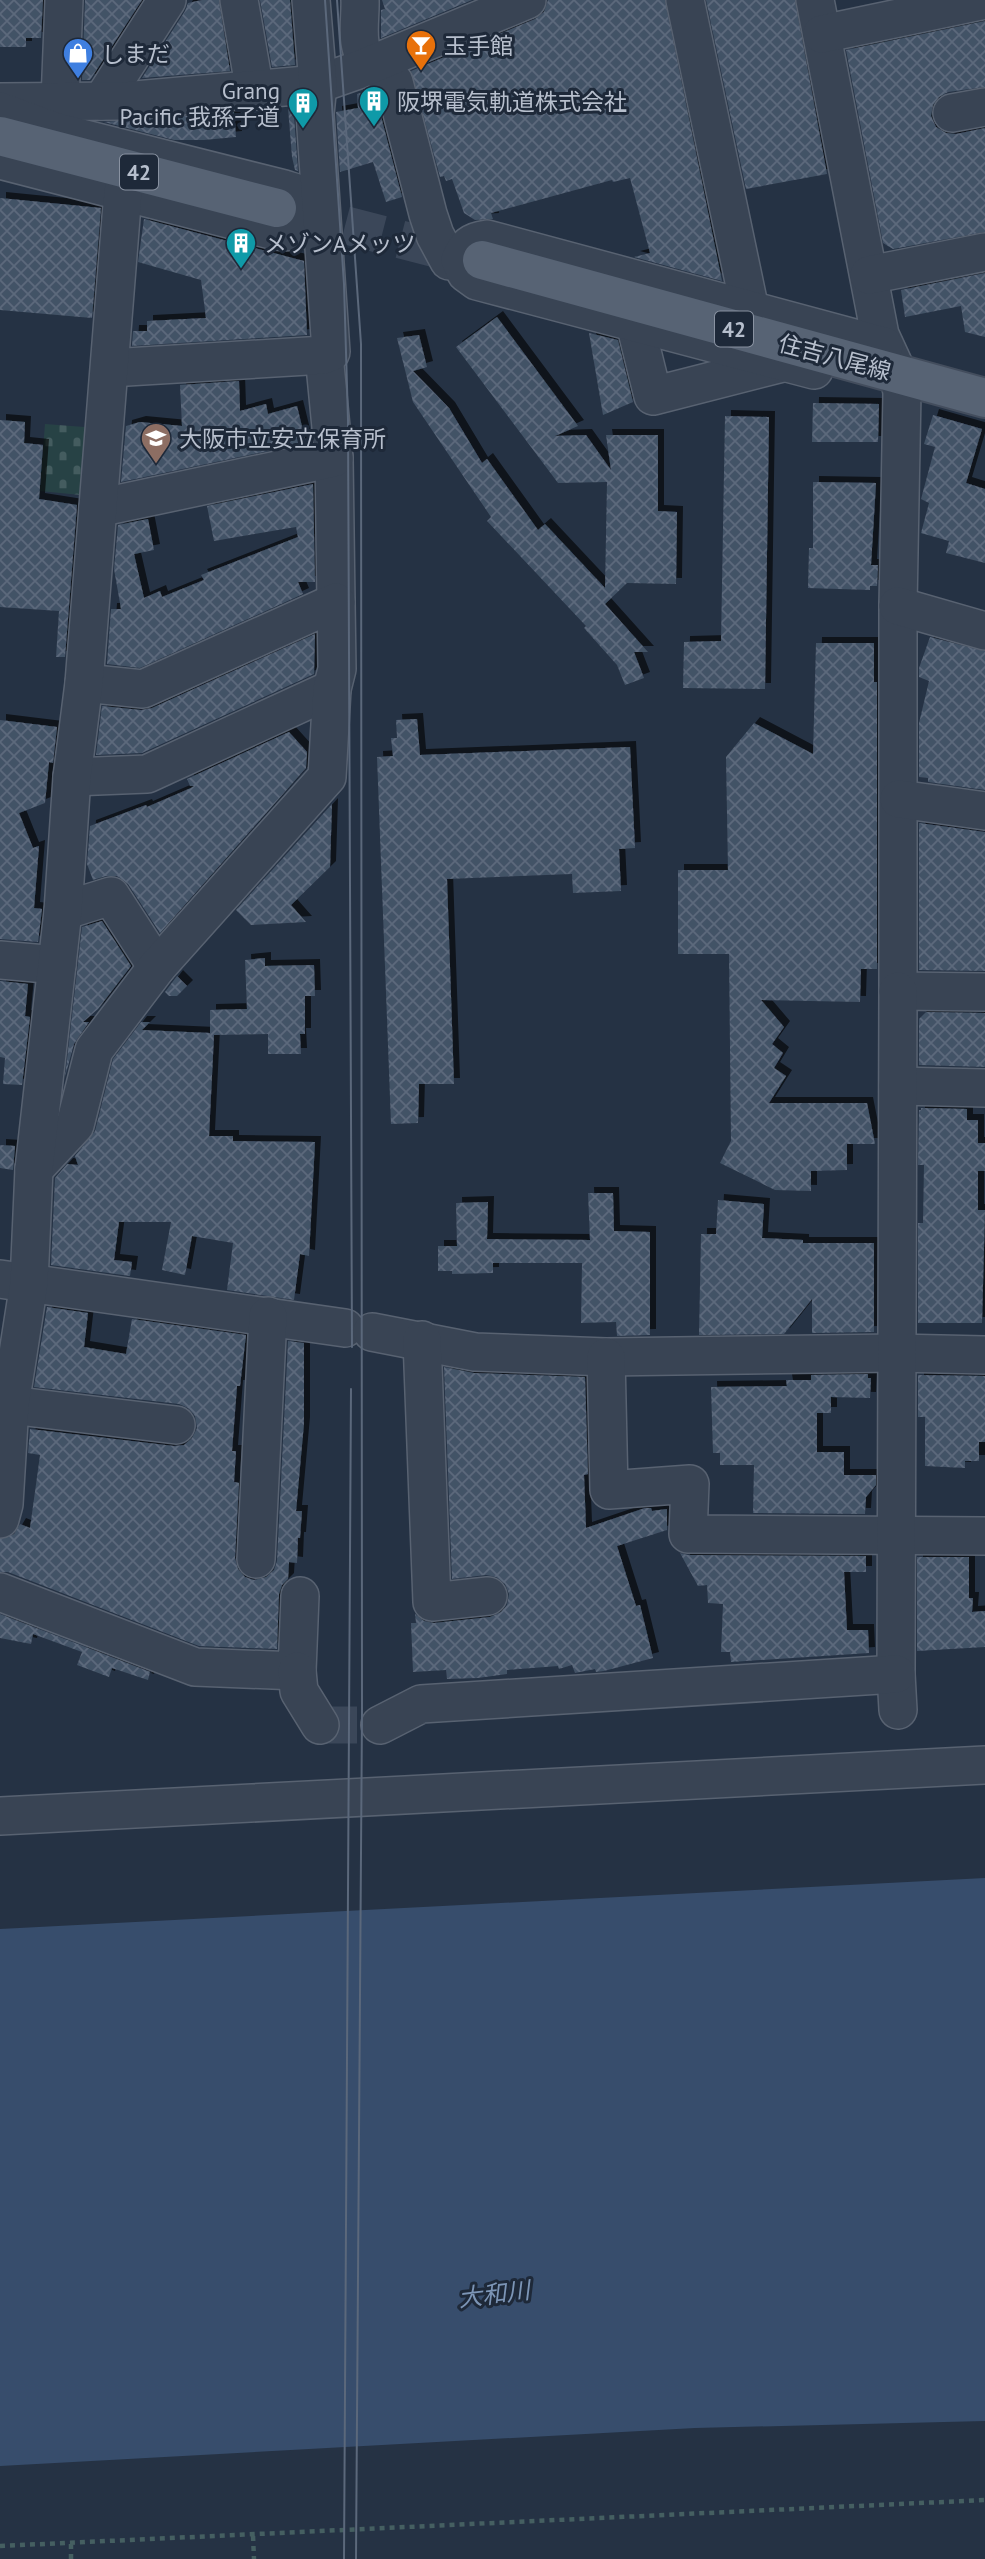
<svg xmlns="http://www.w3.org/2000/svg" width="985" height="2559" font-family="'PT Sans','Noto Sans JP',sans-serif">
<defs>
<pattern id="cemetery-stones" width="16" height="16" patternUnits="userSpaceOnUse" patternTransform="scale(1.75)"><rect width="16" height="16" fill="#274245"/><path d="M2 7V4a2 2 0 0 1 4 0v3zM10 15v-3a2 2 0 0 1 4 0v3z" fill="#445c5f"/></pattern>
<pattern id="building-cross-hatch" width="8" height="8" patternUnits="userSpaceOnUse" patternTransform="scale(1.75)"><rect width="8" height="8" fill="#435266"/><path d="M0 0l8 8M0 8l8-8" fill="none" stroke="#5c697b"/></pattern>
<filter id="shadow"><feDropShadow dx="6" dy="-6" stdDeviation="0" flood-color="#0009"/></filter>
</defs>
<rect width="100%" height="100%" fill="#253244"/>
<path fill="url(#cemetery-stones)" d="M45,424l52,4 -6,68 -51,-5z"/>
<path fill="#374d6c" d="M985,1878v543l-290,7 -695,38v-537z"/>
<g fill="url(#building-cross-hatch)" filter="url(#shadow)">
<path d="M0,0h43l-2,38h-15v9h-26z"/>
<path d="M85,0h57l-52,80h-8z"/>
<path d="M202,0h17l11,71 -88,7 43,-67 3,-8z"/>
<path d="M260,0h30l5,65 -23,2z"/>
<path d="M382,0h90l-91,38v-28l4,-1z"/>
<path d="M548,0h117l57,281 -88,-24 16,-4 -20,-75 -17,4 -1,-2 -121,33 2,6 -18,1 -11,-7 -12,-34 -6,2 -2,-5 -4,1 -29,-106 124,-52 9,-7z"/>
<path d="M706,0h89l32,174 -81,15z"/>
<path d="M985,21v66l-37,5 -9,5 -6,8 -2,11 5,11 10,6 10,1 29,-6v104l-92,17 -10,-6 -37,-193z"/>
<path d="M371,90l4,3 27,104 -16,5 -13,-40 -33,10 -4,-60 22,-4 -1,-14z"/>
<path d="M295,107l-1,8 4,56 -3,-1 -3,-13 -4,-49z"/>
<path d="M234,112l2,25 -32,3h-30l-70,-18z"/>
<path d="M0,198l101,10 -9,110 -92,-8z"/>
<path d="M144,219l160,42 3,74 -175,11 1,-15h14v-10l59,-3 -5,-38 -63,-18z"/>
<path d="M985,273v64l-20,-5 -4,-26 -56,11 -4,-27z"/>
<path d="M497,317l81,109 -23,10 31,-1 25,35 -5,-35h52v76l19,1 -1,72 -49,-1 -22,21 43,48h-14l10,26 -19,7 -8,-20 -33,-37 2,-2 -99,-105 4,-4 -78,-115 -16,-64 22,-3 8,32 -14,4 36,37 33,55 5,-4 51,71 7,-6 60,64 2,-106 -49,1 -102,-136z"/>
<path d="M589,333l29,7 15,62 -30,13z"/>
<path d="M239,381l1,30 26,-7 2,10 29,-8 9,37 -185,39 5,-56 14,-4 42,4 -2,-41z"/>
<path d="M813,403l66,1 -1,38h-66z"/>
<path d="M933,415l49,14 -16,54 19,6v74l-39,-10 3,-12 -28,-8 8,-30 -8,-4 14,-52 -11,-3z"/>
<path d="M725,416l44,1 -4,272 -82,-1 1,-46 37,-1z"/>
<path d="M0,420l25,2 -1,21 19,2 -4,54 38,6 -12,152h-9l3,-46 -59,-4z"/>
<path d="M813,482l63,1 -5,82h7l-1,21h-7v4l-62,-2 1,-40h4z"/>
<path d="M313,484l2,98h-17l5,12 -163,74 -33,-4 4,-55h10l-7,-40 4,-44 30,-6 6,31 -20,4 10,44 16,-7 2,6 42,-17 -3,-5 97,-38 -2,-10 -82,14 -7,-35z"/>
<path d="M315,634l-1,40 -172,79 -46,2 6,-49 39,4 11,-2z"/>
<path d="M930,637l55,14v139l-57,-8v-4l-9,-1v-54l10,-42 -10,-4v-9z"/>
<path d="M816,643h58v39h3v287h-16l-1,33 -99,-2 23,27 -12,17 11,9 -9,15 12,8 -17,27h98l8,41h-28v26l-36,1v20l-36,-1 -55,-27 11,-22 -2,-187h-51v-84h50l-2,-113 28,-34 59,31z"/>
<path d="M417,719l3,36 210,-8 5,101 -16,1 2,42 -48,2 -1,-19 -125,5 7,205h-35l-1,39 -27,1 -14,-367 16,-1 -2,-18h6l-1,-18z"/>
<path d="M0,720l57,7 -4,36 -4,-1 -4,41 -26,10 14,35 6,-2 -5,62 8,1 -4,33 -38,-3z"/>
<path d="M289,732l18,20 -1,16 -146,165 -32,-49 -11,-8h-11l-13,4 -6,-16 3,-38 56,-21 1,2 44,-19 3,-2h-4l-3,-7z"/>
<path d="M332,804l-2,63 -39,38 15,17 -55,3 -15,-15z"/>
<path d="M919,823l66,9v139l-66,-1z"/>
<path d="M102,921l29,45 -33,43 -15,13h6l-15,22 -9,33 17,-150z"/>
<path d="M265,958v8l49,-1 1,31h-10v38h-5l1,20h-33v-20l-54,1 -5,101h24v5l82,1 -6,114 -9,-2 -6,46 -67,-10 6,-47 -41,-7 -7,39 -23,-5 9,-48h-52l-5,38 18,2 -2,14 -79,-11 4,-87 12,-14 11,1 -3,-9 20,-25 18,-72 28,-37h9l-8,8 68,3v-23l37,-1 -2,-49z"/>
<path d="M177,976l10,10 -10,10h-8l-4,-4z"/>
<path d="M0,981l28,3 -3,32 5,1 -8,68 -19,-1 2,-26 -5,-1z"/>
<path d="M926,1012l59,1v54l-66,-2v-46z"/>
<path d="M921,1108l46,1v11h11v23h7v28h-7v39h7l-3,113h-64v-100h5l1,-58h-6l1,-55h2z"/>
<path d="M0,1145l15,1 -2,24 -13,-2z"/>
<path d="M588,1193h25l1,38 36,1v103l-33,1 -1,-14 -35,1 1,-60h-89v10l-41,1v-3h-14v-25h19l-1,-43 32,-1 -1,37 103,1z"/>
<path d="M718,1200l46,4 -2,34 41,2v3h71v89l-62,1v-34l-28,35 -85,1 2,-101h15z"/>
<path d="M47,1307l41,6 -4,34 42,7 6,-35 114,16 -6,51h-3l-5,65h4l-2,31 5,1 -4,75 3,11 7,8 9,3 12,-3 8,-7 3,-9 11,-220 16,2v80l-8,88h6l-2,27h-2l-1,25 -8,-1 -1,17 -6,6 -3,9 -2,55 -78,-3 -191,-74h-8v-33l14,-5 6,-10 10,4 10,-73 -12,-2 2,-24 144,17 10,-1 8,-7 5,-10 -2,-12 -7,-8 -9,-4 -145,-17z"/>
<path d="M444,1367l30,6 111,4 3,97 -4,1 2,53 59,-20h6l1,3 15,-2v21l-50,16 19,60 4,-1 13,53 -49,13 -8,1 -1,-3 -20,4 -3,-8 -13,4 -1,-3 -51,4v4l-29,4 -31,1 -1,-9 -33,2 -2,-49h5l-1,-9 9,7 10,2 56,-6 11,-5 6,-7 2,-11 -4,-10 -9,-7 -10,-2 -34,4z"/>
<path d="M868,1374v4h3l-1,20 -39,-1v16h-14v39h27v23h32v10l-10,12 -1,17 -112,-1 1,-48h-34v-12h-7l-2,-66 76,-1 -1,-6h25v-5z"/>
<path d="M918,1375l67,1v66h-6v19h-14v7l-40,-2v-49h-7z"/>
<path d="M680,1553l8,2 178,1v16h-22l3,58h21l1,23 -138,9 -1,-10h-9l2,-48 -15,-1 -1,-18 -9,1z"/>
<path d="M917,1557h52v41h4l-1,14 13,-1v36l-68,4z"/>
<path d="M0,1614l153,59 -3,-1 -2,8 -36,-12 -3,9 -32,-12 5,-13 -49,-18 -2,10 -31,-6z"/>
</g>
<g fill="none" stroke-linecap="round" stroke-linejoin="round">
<path stroke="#3b4759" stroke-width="37" stroke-dasharray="37 18" stroke-linecap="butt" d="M320,1725h60"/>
<path stroke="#3b4759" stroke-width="38" stroke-dasharray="38 19" stroke-linecap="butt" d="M290,211l179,46"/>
<g stroke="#586271" stroke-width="40">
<g id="minor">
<path d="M239,0l16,91"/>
<path d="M360,0c1,21 -7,50 12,65 8,6 15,9 22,17l34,132 7,21 14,26 11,-1"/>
<path d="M685,0l65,310"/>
<path d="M815,0l65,335 18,39 4,18 -4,214v385l87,1"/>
<path d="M822,34l163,-34"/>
<path d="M60,101l4,-101"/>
<path d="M102,101l65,-101"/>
<path d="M0,102l124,-1 194,-17 40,-14 169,-70"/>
<path d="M0,111l57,21 227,57c9,3 20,5 26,13 2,4 2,7 2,11 -3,20 -21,20 -37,18l-275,-71"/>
<path d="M952,113l33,-6"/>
<path d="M869,275l116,-23"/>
<path d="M635,323l18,73 129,-33"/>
<path d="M324,355l10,103 2,144"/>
<path d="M110,368l214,-13 7,-3 -16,-238 3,-30 -7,-84"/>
<path d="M814,370l-337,-89 -11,-8 -6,-13c6,-14 11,-19 27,-21l397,107"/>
<path d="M98,508l236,-50"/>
<path d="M898,606l87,25"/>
<path d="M72,777l75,-3 185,-85"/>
<path d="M899,799l86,12"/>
<path d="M63,911l48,-15 46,71"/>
<path d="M0,960l57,5"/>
<path d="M898,1086l87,2"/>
<path d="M34,1169l41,-44 19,-75 63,-83 170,-190 5,-88 5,-20 -1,-67 -193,87 -59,-6"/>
<path d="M0,1279l345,49"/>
<path d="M372,1332l103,20 131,5 290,-4 89,2"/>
<path d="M422,1340l10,262 56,-6"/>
<path d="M606,1357l3,133 81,-6 -2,50 297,2"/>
<path d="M10,1405l166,20"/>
<path d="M0,1519l4,-15 6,-99 19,-122 5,-114 29,-258 9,-134 12,-94 39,-491"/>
<path d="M256,1559l12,-243"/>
<path d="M0,1592l195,75 102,4 3,-75"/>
<path d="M297,1671l2,20 21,34"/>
<path d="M898,1710l-2,-36 2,-683"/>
<path d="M380,1725l41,-21 475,-30"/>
<path d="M0,1816l985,-51"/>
</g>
</g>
<g stroke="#434d5d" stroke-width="42">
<g id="major">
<path d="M0,136l277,72"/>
<path d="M482,260l503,138"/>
</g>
</g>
<g stroke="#455f61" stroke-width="4.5" stroke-dasharray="5 5" stroke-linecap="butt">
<path d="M253,2536l1,23"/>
<path d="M71,2544v15"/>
<path d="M0,2546l985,-46"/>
</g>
<use href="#minor" stroke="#394454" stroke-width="37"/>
<use href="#major" stroke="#576374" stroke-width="38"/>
<g stroke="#5b687b" stroke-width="2">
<path d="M325,0l19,284 4,136 4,927"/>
<path d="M337,0l24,344 1,1368 -6,847"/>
<path d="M344,2559l7,-1170"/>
</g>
</g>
<defs>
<g id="bar-pin" transform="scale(1.575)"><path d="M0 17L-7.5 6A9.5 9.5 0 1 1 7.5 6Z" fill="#e8710a" stroke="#1e2939"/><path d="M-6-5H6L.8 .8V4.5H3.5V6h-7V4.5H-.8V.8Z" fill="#fff"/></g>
<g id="shop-pin" transform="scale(1.575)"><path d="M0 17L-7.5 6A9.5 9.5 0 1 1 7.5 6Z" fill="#3f7fe0" stroke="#1e2939"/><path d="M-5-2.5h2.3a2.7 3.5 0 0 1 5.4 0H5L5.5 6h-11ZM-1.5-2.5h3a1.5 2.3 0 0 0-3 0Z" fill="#fff"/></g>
<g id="building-pin" transform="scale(1.575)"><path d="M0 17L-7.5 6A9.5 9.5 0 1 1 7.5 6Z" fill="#0f9aa8" stroke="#1e2939"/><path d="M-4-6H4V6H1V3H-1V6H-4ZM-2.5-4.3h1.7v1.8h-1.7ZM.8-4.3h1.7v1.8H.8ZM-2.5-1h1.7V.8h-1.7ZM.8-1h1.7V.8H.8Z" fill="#fff"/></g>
<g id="school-pin" transform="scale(1.575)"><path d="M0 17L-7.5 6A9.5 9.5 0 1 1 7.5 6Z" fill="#8d6e63" stroke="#1e2939"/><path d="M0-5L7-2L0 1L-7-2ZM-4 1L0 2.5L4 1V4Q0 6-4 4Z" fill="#fff"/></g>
</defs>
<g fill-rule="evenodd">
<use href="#bar-pin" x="421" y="45"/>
<use href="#shop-pin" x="78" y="53"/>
<use href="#building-pin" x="374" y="101"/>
<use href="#building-pin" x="303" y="103"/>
<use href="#building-pin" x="241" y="243"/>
<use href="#school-pin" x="156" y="438"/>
</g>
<g text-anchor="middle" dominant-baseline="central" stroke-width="6" stroke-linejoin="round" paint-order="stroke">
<g fill="#1e2939" stroke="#8992a1" stroke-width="2">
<rect x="120" y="154.5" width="38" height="35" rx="5"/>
<rect x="715" y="311.5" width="38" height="35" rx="5"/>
</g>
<g font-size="21" font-weight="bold" fill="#b7bfcd">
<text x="139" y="172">42</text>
<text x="734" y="329">42</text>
</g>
<g font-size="23" fill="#b7bfcd" stroke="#1e2939" text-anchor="start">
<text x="444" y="45">玉手館</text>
<text x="101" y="53">しまだ</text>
<text x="280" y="90" text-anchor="end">Grang<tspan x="280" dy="26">Pacific 我孫子道</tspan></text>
<text x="397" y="101">阪堺電気軌道株式会社</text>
<text x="264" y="243">メゾンAメッツ</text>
<text x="179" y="438">大阪市立安立保育所</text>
</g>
<g font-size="23" fill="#b7bfcd" stroke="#1e2939">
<text transform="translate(835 357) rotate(15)">住吉八尾線</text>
</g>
<g font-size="24" font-style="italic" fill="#7c95b6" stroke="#1e2939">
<text transform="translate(494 2294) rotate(-7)">大和川</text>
</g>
</g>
</svg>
